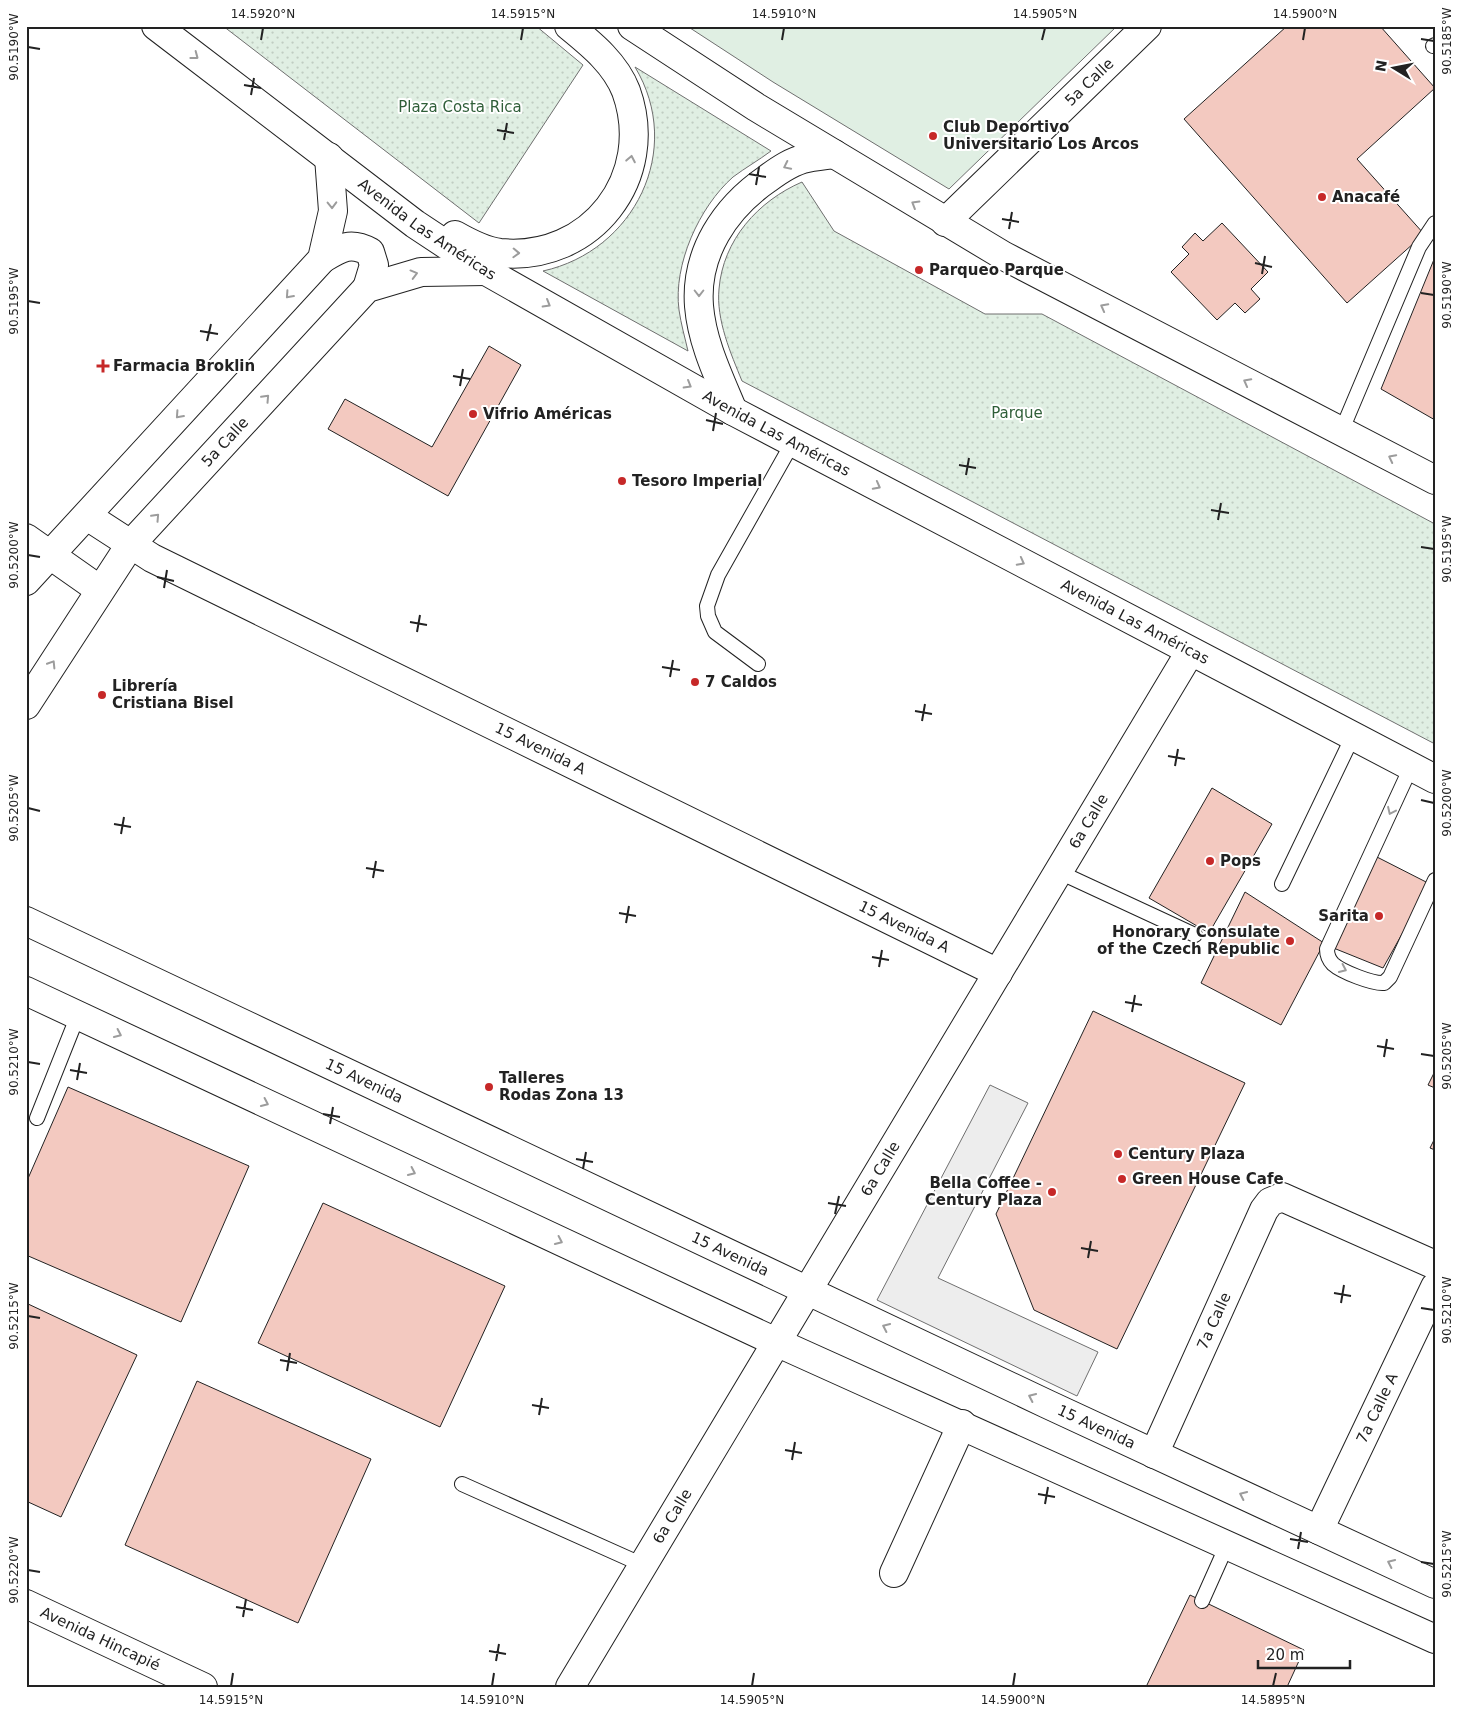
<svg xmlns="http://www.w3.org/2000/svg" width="1461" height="1713" font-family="'DejaVu Sans',sans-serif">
<defs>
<pattern id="green-dots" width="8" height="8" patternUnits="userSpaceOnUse" patternTransform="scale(1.25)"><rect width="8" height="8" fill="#e0efe3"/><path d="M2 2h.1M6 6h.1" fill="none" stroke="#c0cdc2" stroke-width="1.8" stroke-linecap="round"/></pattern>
</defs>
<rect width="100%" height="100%" fill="#fff"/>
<g fill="url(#green-dots)" stroke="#6f6f6f">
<path d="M223,26h313l47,39 -104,158z"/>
<path d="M635,67l136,84c-12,9 -26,17 -38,26 -34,30 -60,88 -54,133 2,14 6,28 9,41l-145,-80c91,-20 142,-121 92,-204z"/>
<path d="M802,182l32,49 151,83h57l393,210v220l-693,-363c-11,-27 -26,-61 -23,-92 4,-49 39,-88 83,-107z"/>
</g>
<path fill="#e0efe3" stroke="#6f6f6f" d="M687,26h430l-168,163 -176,-107z"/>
<path fill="#ededed" stroke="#6f6f6f" d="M990,1085l38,18 -90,175 160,74 -21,44 -200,-96z"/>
<g fill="#f3c9c0" stroke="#222">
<path d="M1287,26h93l55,62 -78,71 67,75 -77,69 -163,-184z"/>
<path d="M1222,223l46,49 -17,17 9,10 -15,14 -10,-10 -18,17 -46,-48 18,-18 -7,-7 13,-14 8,8z"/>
<path d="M1435,257v163l-54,-31z"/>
<path d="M489,346l32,19 -73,131 -120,-67 17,-30 87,48z"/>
<path d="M1212,788l60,36 -63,109 -60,-35z"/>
<path d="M1375,856l55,28 -47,84 -52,-21z"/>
<path d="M1245,892l79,51 -43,82 -80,-42z"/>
<path d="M1093,1011l152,72 -128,266 -83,-39 -38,-96z"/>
<path d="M1435,1071v17l-7,-3z"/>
<path d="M68,1087l181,79 -68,156 -155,-67v-72z"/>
<path d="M1435,1138v12l-5,-2z"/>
<path d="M323,1203l182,83 -65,141 -182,-84z"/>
<path d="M26,1303l111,52 -76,162 -35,-16z"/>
<path d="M197,1381l174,78 -73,164 -173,-78z"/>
<path d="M1190,1595l114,55 -17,37h-141z"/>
</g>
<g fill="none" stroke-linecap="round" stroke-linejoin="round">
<g stroke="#222" stroke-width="16">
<g id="lane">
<path d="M1433,46l2,-1"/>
<path d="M1341,432l78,-185 16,-24"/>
<path d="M758,664l-43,-32 -7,-16 -1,-10 11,-31 75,-133"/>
<path d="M1411,767l-84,182c0,6 2,11 6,15 9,8 40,20 51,19l6,-6 45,-97"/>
<path d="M1059,872l136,63"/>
<path d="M1282,884l71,-148"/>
<path d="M37,1118l41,-103"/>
<path d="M462,1484l181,81"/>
<path d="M1202,1601l25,-56"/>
</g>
</g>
<g stroke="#222" stroke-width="30">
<g id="street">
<path id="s1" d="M945,222l202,-196"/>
<path d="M322,259c18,-11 28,-18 48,-7l4,13 -7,23"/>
<path id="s2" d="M87,516l65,42 846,415"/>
<path d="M26,538l74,52"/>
<path d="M26,581l296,-322 11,-48 -4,-54"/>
<path id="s3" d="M26,705l104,-160 237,-257 54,-16 65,-1"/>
<path id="s4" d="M1154,1454l110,-244 6,-8 12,-5 153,68"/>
<path id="s5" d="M1319,1530l116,-243"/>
<path d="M894,1573l68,-149"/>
<path id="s6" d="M570,1687l620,-1035"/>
</g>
</g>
<g stroke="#222" stroke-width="30">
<g id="secondary">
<path id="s7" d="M26,921l1021,483 388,180"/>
<path d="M26,991l750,351 659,297"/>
</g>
</g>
<g stroke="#222" stroke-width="30">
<g id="primary">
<path id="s8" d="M156,26l259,198 71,47 247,140 702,368"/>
<path d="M632,26l124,81 248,149 431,224"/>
<path d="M455,235c14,8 29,16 45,18 91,9 157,-76 126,-162 -11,-28 -35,-47 -57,-65"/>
<path d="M733,411c-14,-34 -31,-68 -34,-105 -4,-53 26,-98 68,-127 12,-9 25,-18 40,-21 9,-2 18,-3 27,-4"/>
<path id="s9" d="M26,1604l177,83"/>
</g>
</g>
<use href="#lane" stroke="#fff" stroke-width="14"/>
<use href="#street" stroke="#fff" stroke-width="28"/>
<use href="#secondary" stroke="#fff" stroke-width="28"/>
<use href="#primary" stroke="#fff" stroke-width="28"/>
</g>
<defs><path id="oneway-chevron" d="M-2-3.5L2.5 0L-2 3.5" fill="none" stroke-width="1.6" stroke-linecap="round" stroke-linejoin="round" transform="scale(1.25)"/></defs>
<g stroke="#9c9c9c">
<use href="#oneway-chevron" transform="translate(195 56) rotate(37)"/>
<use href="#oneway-chevron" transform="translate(631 159) rotate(-79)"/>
<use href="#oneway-chevron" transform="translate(787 166) rotate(154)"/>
<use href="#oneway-chevron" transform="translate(915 204) rotate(-149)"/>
<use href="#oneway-chevron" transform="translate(332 205) rotate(89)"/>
<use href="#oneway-chevron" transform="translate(516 253) rotate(2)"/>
<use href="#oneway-chevron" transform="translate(414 274) rotate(-15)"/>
<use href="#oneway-chevron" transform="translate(699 293) rotate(90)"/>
<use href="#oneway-chevron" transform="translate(289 295) rotate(132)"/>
<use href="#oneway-chevron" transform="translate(547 304) rotate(30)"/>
<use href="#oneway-chevron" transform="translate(1104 307) rotate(-152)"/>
<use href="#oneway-chevron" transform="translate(1247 382) rotate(-152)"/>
<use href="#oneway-chevron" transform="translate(688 385) rotate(30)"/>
<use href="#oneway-chevron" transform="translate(266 398) rotate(-47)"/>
<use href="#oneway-chevron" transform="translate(179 415) rotate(132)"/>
<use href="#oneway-chevron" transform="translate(1392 458) rotate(-153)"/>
<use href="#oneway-chevron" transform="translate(877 486) rotate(28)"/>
<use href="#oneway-chevron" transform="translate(156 517) rotate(-47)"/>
<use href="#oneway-chevron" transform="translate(1021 562) rotate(28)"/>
<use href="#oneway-chevron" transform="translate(52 664) rotate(-58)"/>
<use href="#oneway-chevron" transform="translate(1391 811) rotate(115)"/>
<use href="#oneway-chevron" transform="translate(1343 969) rotate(25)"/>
<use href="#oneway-chevron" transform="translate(118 1034) rotate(25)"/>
<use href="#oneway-chevron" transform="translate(265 1103) rotate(25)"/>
<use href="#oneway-chevron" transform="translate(412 1172) rotate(25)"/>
<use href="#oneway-chevron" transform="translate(559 1241) rotate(25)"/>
<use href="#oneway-chevron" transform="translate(886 1327) rotate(-155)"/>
<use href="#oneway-chevron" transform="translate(1032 1397) rotate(-155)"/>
<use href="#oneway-chevron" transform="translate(1243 1495) rotate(-155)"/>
<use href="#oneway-chevron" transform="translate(1391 1563) rotate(-155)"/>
</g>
<path fill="none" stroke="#222" stroke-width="2" d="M1421,39l13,2M261,40l2,-12M521,40l2,-12M782,40l2,-12M1042,40l3,-12M1303,40l2,-12M28,47l12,2M244,85l17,3M251,95l3,-17M497,130l17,3M504,140l3,-17M749,174l17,3M756,185l3,-18M1002,219l17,3M1009,229l3,-17M1255,263l17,4M1262,274l3,-18M1421,293l13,2M28,301l12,2M200,331l18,3M207,341l4,-17M453,376l17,3M460,386l3,-17M706,420l17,4M713,431l3,-18M959,465l17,3M966,475l3,-17M1211,510l18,3M1218,520l3,-17M1421,547l13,2M28,555l12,2M157,577l17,4M164,588l3,-18M410,622l17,3M417,632l3,-17M662,667l18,3M670,677l3,-17M915,711l17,3M922,721l3,-17M1168,756l17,3M1175,766l3,-17M1421,800l13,3M28,808l12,3M114,824l17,3M121,834l3,-17M366,868l18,3M373,878l3,-17M619,913l17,3M626,923l3,-17M872,957l17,3M879,967l3,-17M1125,1002l17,3M1132,1012l3,-17M1377,1046l17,3M1421,1054l13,2M1384,1057l3,-18M28,1062l12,2M70,1070l17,3M77,1080l3,-17M323,1114l17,3M330,1124l3,-17M576,1159l17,3M583,1169l3,-17M828,1203l18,3M835,1214l4,-18M1081,1248l17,3M1088,1258l3,-17M1334,1293l17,3M1341,1303l3,-18M1421,1308l13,2M28,1316l12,2M280,1360l17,3M287,1371l3,-18M532,1405l17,3M539,1415l3,-17M785,1450l17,3M792,1460l3,-18M1038,1494l17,3M1045,1504l3,-17M1290,1539l18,3M1298,1549l3,-17M1421,1562l13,2M28,1570l12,2M236,1607l17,3M243,1617l3,-18M489,1651l17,3M496,1661l3,-17M231,1686l2,-13M492,1686l2,-13M752,1686l2,-13M1013,1686l2,-13M1273,1686l3,-13"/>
<g fill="#c62828" stroke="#fff" stroke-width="2">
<circle cx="933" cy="136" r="5"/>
<circle cx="1322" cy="197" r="5"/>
<circle cx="919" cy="270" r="5"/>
<path d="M100.5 358.5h5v5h5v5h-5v5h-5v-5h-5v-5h5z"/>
<circle cx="473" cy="414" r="5"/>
<circle cx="622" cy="481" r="5"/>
<circle cx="695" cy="682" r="5"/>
<circle cx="102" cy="695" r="5"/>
<circle cx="1210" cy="861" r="5"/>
<circle cx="1379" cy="916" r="5"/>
<circle cx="1290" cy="941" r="5"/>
<circle cx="489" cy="1087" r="5"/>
<circle cx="1118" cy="1154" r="5"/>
<circle cx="1122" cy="1179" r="5"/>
<circle cx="1052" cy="1192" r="5"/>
</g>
<g text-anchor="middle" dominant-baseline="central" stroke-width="4" stroke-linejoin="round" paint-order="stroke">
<g font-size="15" fill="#222" stroke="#fff">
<text stroke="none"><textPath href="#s1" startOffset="201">5a Calle</textPath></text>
<text stroke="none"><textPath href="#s8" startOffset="339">Avenida Las Américas</textPath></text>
<text stroke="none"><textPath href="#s8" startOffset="744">Avenida Las Américas</textPath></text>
<text stroke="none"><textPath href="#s3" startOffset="331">5a Calle</textPath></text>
<text stroke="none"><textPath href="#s8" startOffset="1149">Avenida Las Américas</textPath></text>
<text stroke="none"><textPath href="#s2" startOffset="510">15 Avenida A</textPath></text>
<text stroke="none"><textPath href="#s6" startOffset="1009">6a Calle</textPath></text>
<text stroke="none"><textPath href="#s2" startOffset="915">15 Avenida A</textPath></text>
<text stroke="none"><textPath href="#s7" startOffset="374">15 Avenida</textPath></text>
<text stroke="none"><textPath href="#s6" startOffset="604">6a Calle</textPath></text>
<text stroke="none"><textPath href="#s7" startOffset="779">15 Avenida</textPath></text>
<text stroke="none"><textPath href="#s4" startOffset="146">7a Calle</textPath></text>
<text stroke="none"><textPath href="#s5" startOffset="135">7a Calle A</textPath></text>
<text stroke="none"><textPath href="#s7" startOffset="1184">15 Avenida</textPath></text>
<text stroke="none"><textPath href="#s6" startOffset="199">6a Calle</textPath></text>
<text stroke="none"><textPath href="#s9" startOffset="82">Avenida Hincapié</textPath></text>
</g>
<g font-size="15" fill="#2f5e38" stroke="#fff">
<text x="460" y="107">Plaza Costa Rica</text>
<text x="1017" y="413">Parque</text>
</g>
<g font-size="15" font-weight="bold" fill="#222" stroke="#fff" text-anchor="start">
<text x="943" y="127">Club Deportivo<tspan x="943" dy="17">Universitario Los Arcos</tspan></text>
<text x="1332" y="197">Anacafé</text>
<text x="929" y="270">Parqueo Parque</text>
<text x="113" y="366">Farmacia Broklin</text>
<text x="483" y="414">Vifrio Américas</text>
<text x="632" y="481">Tesoro Imperial</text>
<text x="705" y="682">7 Caldos</text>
<text x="112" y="686">Librería<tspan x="112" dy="17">Cristiana Bisel</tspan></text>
<text x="1220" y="861">Pops</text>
<text x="1369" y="916" text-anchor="end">Sarita</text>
<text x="1280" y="932" text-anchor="end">Honorary Consulate<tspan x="1280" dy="17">of the Czech Republic</tspan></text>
<text x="499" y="1078">Talleres<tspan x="499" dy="17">Rodas Zona 13</tspan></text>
<text x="1128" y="1154">Century Plaza</text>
<text x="1132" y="1179">Green House Cafe</text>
<text x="1042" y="1183" text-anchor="end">Bella Coffee -<tspan x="1042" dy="17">Century Plaza</tspan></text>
</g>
</g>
<rect width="1461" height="1713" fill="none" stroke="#ffffff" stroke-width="55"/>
<g transform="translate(1394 68) rotate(280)" stroke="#ffffff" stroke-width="4" paint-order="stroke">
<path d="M0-4L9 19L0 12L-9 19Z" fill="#222222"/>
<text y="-8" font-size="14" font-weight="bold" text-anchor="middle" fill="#222222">N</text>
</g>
<path d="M1258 1660v8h92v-8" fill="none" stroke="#222222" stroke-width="2.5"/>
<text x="1266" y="1660" font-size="15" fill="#222222" stroke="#ffffff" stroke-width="4" paint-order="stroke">20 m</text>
<rect x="28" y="28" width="1406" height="1658" fill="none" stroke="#222" stroke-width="2"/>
<g font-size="12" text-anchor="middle" fill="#222">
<text x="263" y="18">14.5920°N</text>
<text x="523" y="18">14.5915°N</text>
<text x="784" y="18">14.5910°N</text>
<text x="1045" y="18">14.5905°N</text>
<text x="1305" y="18">14.5900°N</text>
<text transform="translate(1447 41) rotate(-90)" y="4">90.5185°W</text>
<text transform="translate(14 47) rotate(-90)" y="4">90.5190°W</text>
<text transform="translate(1447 295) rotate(-90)" y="4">90.5190°W</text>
<text transform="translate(14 301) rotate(-90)" y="4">90.5195°W</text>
<text transform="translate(1447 549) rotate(-90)" y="4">90.5195°W</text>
<text transform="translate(14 555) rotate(-90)" y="4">90.5200°W</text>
<text transform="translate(1447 803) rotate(-90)" y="4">90.5200°W</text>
<text transform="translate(14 808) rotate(-90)" y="4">90.5205°W</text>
<text transform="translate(1447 1056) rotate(-90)" y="4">90.5205°W</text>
<text transform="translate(14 1062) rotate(-90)" y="4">90.5210°W</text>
<text transform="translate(1447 1310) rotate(-90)" y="4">90.5210°W</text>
<text transform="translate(14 1316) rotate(-90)" y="4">90.5215°W</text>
<text transform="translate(1447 1564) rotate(-90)" y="4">90.5215°W</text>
<text transform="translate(14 1570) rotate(-90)" y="4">90.5220°W</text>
<text x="231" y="1704">14.5915°N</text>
<text x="492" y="1704">14.5910°N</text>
<text x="752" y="1704">14.5905°N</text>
<text x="1013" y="1704">14.5900°N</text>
<text x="1273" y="1704">14.5895°N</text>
</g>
</svg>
